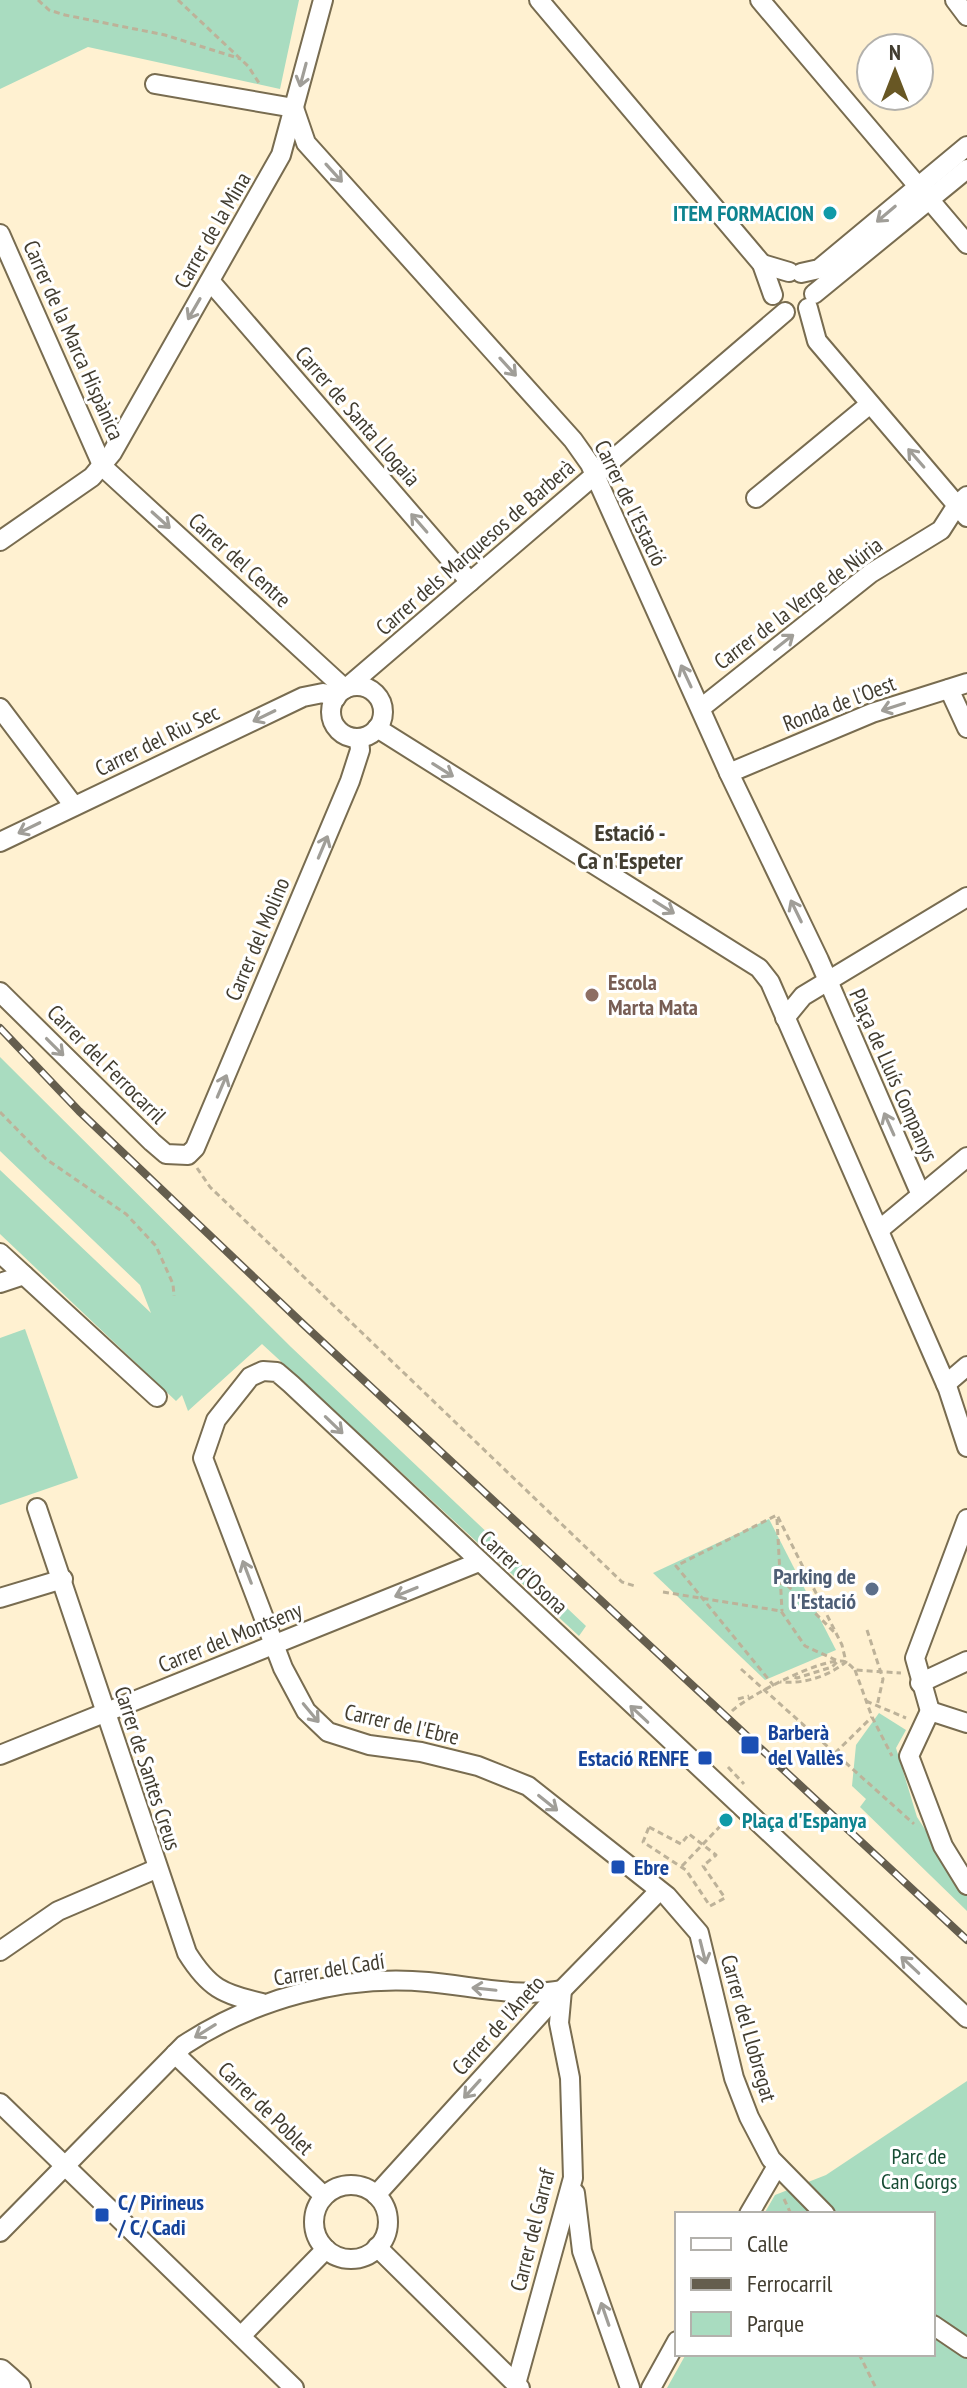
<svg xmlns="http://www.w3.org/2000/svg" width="967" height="2388" font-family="'PT Sans Narrow',sans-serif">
<rect width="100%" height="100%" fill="#fff1d1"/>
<g fill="#a9dcc0">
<path d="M0,0h299l-19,89 -192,-42 -88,42z"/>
<path d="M0,1057l291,290 295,279 -7,10 -317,-292 -74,67 -6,-16 -6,6 -176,-167v-64l151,143 -11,-28 -140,-134z"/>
<path d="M25,1329l53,149 -78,27v-167z"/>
<path d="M769,1519l67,131 -71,30 -112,-107z"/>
<path d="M879,1713l27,17 -10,18 21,69 50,77v17l-107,-104 6,-8 -14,-13 4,-41z"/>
<path d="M967,2081v307h-300l19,-34h247v-140h-169l11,-19 51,-20z"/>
</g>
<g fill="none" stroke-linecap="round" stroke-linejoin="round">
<g stroke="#786c50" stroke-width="22">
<g id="street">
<path d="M539,0l223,264 11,31"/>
<path d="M760,0l207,244"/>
<path d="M955,0l12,16"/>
<path d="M155,84l139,24 12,35 267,297 17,24 139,309 90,187 102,235"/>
<path d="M0,234l103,233 242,222 440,-377"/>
<path d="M762,264l27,8"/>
<path d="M801,273l18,-4 148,-123"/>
<path d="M210,281l260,301"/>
<path d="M814,294l153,-125"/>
<path d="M808,308l9,33 150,176"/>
<path d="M756,498l114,-94"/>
<path d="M0,541l92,-64 20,-24 169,-298 42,-155"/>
<circle cx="357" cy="712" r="26"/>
<path d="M949,689l18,39"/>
<path d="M0,708l74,98"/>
<path d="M701,708l170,-135 70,-43 16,-25 10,-9"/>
<path d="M377,728l382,240 11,14 178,407 19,58"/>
<path d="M729,773l143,-60 95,-30"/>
<path d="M0,842l303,-145 20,-4 13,5"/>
<path d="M0,992l152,150 14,12 22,1 7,-7 155,-367 10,-31 -1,-12"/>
<path d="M785,1018l18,-22 164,-99"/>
<path d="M879,1230l88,-73"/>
<path d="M0,1253l157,144"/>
<path d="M0,1283l24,-8"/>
<path d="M946,1384l21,-18"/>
<path d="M37,1508l150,445c22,35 35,41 75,50"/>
<path d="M0,1598l63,-19"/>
<path d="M920,1683l47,-22"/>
<path d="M930,1711l-15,-53 52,-139"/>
<path d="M930,1711l-21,45 34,90 24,39"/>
<path d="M930,1711l37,12"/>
<path d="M0,1755l479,-193"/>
<path d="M0,1951l58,-40 98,-42"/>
<path d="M175,2054l149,142"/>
<path d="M0,2103l294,285"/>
<circle cx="351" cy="2222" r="37"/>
<path d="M575,2193l7,58 48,137"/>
<path d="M376,2195l186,-205 97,-99"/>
<path d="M749,2214l28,-48"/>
<path d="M825,2214l-54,-55 -22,-42 -15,-39 -35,-145 -32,-37 -139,-110 -50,-20 -57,-14 -52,-7 -41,-13 -22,-21 -23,-43 -80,-210 13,-38 34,-43 13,-6 14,1 14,12 676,634"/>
<path d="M0,2232l184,-187c70,-46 160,-71 244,-63 44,4 90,16 134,8"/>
<path d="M377,2247l143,141"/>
<path d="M933,2325l34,23"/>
<path d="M241,2336l85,-87"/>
<path d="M516,2384l57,-206 -3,-100 -11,-55 3,-33"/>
<path d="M651,2388l26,-47"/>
</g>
</g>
<g stroke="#786c50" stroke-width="30">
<path id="secondary" d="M0,2373l17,15"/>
</g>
<g stroke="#bdb299" stroke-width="3" stroke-dasharray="6 4" stroke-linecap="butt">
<path d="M38,0l11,10 16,5 100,20 76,24"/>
<path d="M178,0l70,66 13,20"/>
<path d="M0,1112l46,47 80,55 30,32 17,38 1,12"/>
<path d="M197,1168l13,19 412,395 13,4"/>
<path d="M777,1519l5,92"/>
<path d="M780,1578l54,54"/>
<path d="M663,1592l118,19 24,35 33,15 -6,6 -35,11 -5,-2"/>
<path d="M867,1630l16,49 -6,27"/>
<path d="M741,1669l173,155"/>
<path d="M855,1670l17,47 20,39"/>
<path d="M774,1686l-98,-120 101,-51 65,130 4,17c-19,15 -42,22 -66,20"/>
<path d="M738,1699l11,-3"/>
<path d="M866,1701l40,17"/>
<path d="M732,1711c14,-14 95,-57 114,-49 3,2 6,5 9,8l46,3"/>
<path d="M803,1739l7,-8"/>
<path d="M835,1753l37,-36"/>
<path d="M728,1767l16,17"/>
<path d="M649,1827l32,17 8,-10 27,21 -13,11 22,32 -15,8 -24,-36 -43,-28z"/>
<path d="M682,1866l47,-49"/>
<path d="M784,2199l7,15"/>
<path d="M859,2354l17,34"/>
</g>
<use href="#street" stroke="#fff" stroke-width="18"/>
<use href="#secondary" stroke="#fff" stroke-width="26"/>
<g stroke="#655e4e" stroke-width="8">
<path id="rail" d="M0,1028l79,83 224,213 664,616"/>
</g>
<use href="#rail" stroke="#fff" stroke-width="5" stroke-dasharray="15" stroke-linecap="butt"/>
</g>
<defs><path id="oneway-shaft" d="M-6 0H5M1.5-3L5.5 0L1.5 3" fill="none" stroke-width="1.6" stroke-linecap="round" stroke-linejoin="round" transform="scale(2)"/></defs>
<g stroke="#a09e98">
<use href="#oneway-shaft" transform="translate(303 75) rotate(105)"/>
<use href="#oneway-shaft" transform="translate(334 173) rotate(48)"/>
<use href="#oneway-shaft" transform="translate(886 214) rotate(140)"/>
<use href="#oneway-shaft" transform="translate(194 309) rotate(120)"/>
<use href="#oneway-shaft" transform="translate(508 367) rotate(48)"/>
<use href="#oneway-shaft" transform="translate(916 458) rotate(-131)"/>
<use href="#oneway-shaft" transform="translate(161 520) rotate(42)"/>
<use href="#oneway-shaft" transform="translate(419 523) rotate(-131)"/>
<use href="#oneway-shaft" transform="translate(784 642) rotate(-38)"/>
<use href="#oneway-shaft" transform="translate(686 676) rotate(-115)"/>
<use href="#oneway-shaft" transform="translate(893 707) rotate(162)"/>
<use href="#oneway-shaft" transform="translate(264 716) rotate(154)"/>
<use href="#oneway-shaft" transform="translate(443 770) rotate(32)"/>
<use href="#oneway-shaft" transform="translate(29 828) rotate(154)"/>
<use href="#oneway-shaft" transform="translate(323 847) rotate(-67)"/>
<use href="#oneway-shaft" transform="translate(664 907) rotate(32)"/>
<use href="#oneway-shaft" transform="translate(796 911) rotate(-116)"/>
<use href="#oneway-shaft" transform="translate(55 1047) rotate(45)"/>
<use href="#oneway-shaft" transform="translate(222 1086) rotate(-67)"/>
<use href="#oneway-shaft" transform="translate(889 1124) rotate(-114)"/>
<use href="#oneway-shaft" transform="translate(334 1425) rotate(44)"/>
<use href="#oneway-shaft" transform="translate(247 1572) rotate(-111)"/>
<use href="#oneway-shaft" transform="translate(406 1592) rotate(158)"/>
<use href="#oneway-shaft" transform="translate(311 1713) rotate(50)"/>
<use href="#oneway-shaft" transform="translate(639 1714) rotate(-137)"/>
<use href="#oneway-shaft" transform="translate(548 1803) rotate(39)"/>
<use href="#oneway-shaft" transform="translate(703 1952) rotate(76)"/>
<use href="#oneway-shaft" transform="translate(910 1965) rotate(-137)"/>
<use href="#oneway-shaft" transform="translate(484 1989) rotate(-174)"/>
<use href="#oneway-shaft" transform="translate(205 2031) rotate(148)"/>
<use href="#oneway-shaft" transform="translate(472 2089) rotate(132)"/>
<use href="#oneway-shaft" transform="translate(605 2314) rotate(-109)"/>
</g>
<g fill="#0f9aa8" stroke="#fff" stroke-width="3">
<circle cx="830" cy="213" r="8"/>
<circle cx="726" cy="1820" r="8"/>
</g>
<circle fill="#8d6e63" stroke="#fff" stroke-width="3" cx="592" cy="995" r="8"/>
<circle fill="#5c6f8a" stroke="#fff" stroke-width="3" cx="872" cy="1589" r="8"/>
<g fill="#1a4fb4" stroke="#fff" stroke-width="3">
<rect x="740" y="1735" width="20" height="20" rx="4"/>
<rect x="697" y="1750" width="16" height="16" rx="4"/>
<rect x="610" y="1859" width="16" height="16" rx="4"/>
<rect x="94" y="2207" width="16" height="16" rx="4"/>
</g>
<g text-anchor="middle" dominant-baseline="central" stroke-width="6" stroke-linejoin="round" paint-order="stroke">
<g font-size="22" font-weight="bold" fill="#0d838f" stroke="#fff" text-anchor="end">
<text x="814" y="213">ITEM FORMACION</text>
<text x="742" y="1820" text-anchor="start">Plaça d'Espanya</text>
</g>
<g font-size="22" fill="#423d30" stroke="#fff">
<text transform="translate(212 230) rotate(-60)">Carrer de la Mina</text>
<text transform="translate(74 340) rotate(66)">Carrer de la Marca Hispànica</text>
<text transform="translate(358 416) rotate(49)">Carrer de Santa Llogaia</text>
<text transform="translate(631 503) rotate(64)">Carrer de l'Estació</text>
<text transform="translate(475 547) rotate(-41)">Carrer dels Marquesos de Barberà</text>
<text transform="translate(240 560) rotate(42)">Carrer del Centre</text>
<text transform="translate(798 603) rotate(-37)">Carrer de la Verge de Núria</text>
<text transform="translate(839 703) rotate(-21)">Ronda de l'Oest</text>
<text transform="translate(157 740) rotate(-26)">Carrer del Riu Sec</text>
<text transform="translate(257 939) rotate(-67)">Carrer del Molino</text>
<text transform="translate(107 1064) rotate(45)">Carrer del Ferrocarril</text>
<text transform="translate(894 1075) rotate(66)">Plaça de Lluís Companys</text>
<text transform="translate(524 1572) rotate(43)">Carrer d'Osona</text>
<text transform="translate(230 1637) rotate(-22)">Carrer del Montseny</text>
<text transform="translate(402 1724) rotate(13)">Carrer de l'Ebre</text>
<text transform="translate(148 1768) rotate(72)">Carrer de Santes Creus</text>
<text transform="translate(329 1969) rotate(-9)">Carrer del Cadí</text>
<text transform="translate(498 2025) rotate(-48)">Carrer de l'Aneto</text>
<text transform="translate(749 2028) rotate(74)">Carrer del Llobregat</text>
<text transform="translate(266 2108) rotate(44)">Carrer de Poblet</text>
<text transform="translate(532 2230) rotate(-76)">Carrer del Garraf</text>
</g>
<g font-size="22" font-weight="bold" fill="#785e54" stroke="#fff" text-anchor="start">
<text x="608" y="982">Escola<tspan x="608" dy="25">Marta Mata</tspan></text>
</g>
<g font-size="22" font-weight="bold" fill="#4e5e75" stroke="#fff" text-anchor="end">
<text x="856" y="1576">Parking de<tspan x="856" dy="25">l'Estació</tspan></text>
</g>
<g font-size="22" font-weight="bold" fill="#164399" stroke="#fff" text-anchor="start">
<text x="768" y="1732">Barberà<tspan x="768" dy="25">del Vallès</tspan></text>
<text x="689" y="1758" text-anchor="end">Estació RENFE</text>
<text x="634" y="1867">Ebre</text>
<text x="118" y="2202">C/ Pirineus<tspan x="118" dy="25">/ C/ Cadi</tspan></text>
</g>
<g font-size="22" fill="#174d34" stroke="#fff">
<text x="919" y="2156">Parc de<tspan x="919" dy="25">Can Gorgs</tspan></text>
</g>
<g font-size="24" font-weight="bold" fill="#423d30" stroke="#fff">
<text x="630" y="832">Estació -<tspan x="630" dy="28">Ca n'Espeter</tspan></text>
</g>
</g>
<rect x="675" y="2212" width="260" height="144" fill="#ffffff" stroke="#b3b1ac" stroke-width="2"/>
<rect x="691" y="2238" width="40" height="12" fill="#ffffff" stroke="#b3b1ac" stroke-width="2"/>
<text x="747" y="2252" font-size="24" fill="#423d30">Calle</text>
<rect x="691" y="2278" width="40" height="12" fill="#655e4e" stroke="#b3b1ac" stroke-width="2"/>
<text x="747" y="2292" font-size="24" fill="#423d30">Ferrocarril</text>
<rect x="691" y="2312" width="40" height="24" fill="#a9dcc0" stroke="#b3b1ac" stroke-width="2"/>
<text x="747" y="2332" font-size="24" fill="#423d30">Parque</text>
<g transform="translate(895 72)"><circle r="38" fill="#ffffff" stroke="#b3b1ac" stroke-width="2"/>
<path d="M0-6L14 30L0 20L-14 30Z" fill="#685724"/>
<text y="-12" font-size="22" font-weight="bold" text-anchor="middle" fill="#423d30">N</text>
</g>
</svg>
